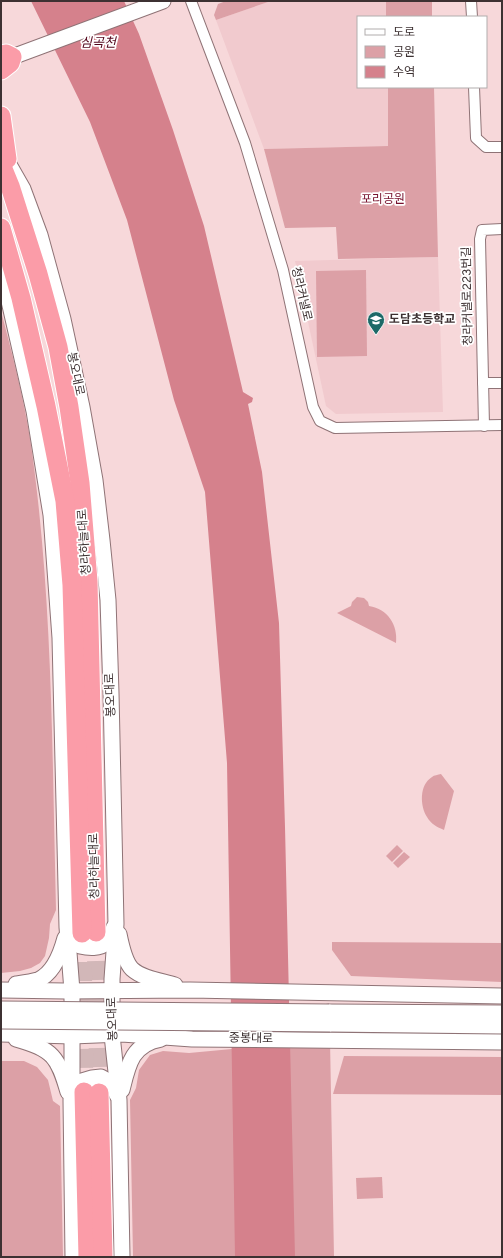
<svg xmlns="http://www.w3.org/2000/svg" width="503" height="1258" font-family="Overpass,'Noto Sans KR',sans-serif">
<rect width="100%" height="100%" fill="#f7d8da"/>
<g fill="#f1cace">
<path d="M271,1h115v16h-28v70h30l1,59 -125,3 -48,-129z"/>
<path d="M438,257l5,155 -107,2 -10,-8 -31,-145z"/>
</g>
<g fill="#dca0a6">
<path d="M226,1h45l-55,19 -2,-5 4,-11z"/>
<rect x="386" y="1" width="46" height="16"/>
<path d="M388,87h46l4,170 -100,2 -2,-32 -51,1 -21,-79 124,-3z"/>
<path d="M366,270l1,86 -50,1 -1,-86z"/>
<path d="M1,311c11,42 22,84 29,127 23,156 22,315 26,472l-6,14 -1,14 -4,18 -5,7 -9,5 -11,3 -19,2z"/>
<path d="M357,597l7,1 4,4 1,4c19,3 29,19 27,37l-59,-30 14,-7 1,-4z"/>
<path d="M441,774l13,17 -10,39c-7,-3 -13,-6 -17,-13 -7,-11 -8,-32 5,-40 2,-2 6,-2 9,-3z"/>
<path d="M397,845l6,6 -11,11 -6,-6z"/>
<path d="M404,852l6,5 -12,11 -5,-5z"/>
<path d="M332,942l170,1v39l-151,-6 -19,-26z"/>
<path d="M330,1040l4,217h-201l-3,-157 6,-12 3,-18 11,-15 13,-4 26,2z"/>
<path d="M344,1056l158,1v38l-169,-1z"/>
<path d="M1,1061h23l13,6 11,13 5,21 7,5 3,151h-62z"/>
<path d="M382,1177l1,21 -26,1 -1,-21z"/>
</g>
<path fill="#d5818c" d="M31,1h93l15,33 34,96 31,96 39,166 10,6 -1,4 -4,2 14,68 17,151 6,204 10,430h-60l-8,-494 -22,-271 -31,-92 -47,-180 -37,-98z"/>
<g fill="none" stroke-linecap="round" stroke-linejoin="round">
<g stroke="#d2b7b8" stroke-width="19" stroke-dasharray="19 10" stroke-linecap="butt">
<path d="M96,932l3,161"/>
<path d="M82,933l2,159"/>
</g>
<g stroke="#8f7376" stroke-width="12">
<g id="street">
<path d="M191,1l54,142 38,127 30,137 7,14 15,7 167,-3"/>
<path d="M471,1l1,16"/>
<path d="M474,87l2,51 10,9h16"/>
<path d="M483,383h19"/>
<path d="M484,426l-4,-187 2,-9 20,-1"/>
</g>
</g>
<g stroke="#8f7376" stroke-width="17">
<g id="secondary">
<path d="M12,57l151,-56"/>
<path d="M7,161l16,28 17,46 23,84 19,88 13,73 7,60 6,60 3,93 5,231 -4,55v56l7,65 3,157"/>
<path d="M1,275l8,26 25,110 17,104 9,123 7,289 5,64v89l-1,20 2,157"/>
<path d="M68,928l12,18c8,2 20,3 26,-3 4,-4 6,-11 8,-16"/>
<path d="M119,934c2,10 6,28 13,35 11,10 30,12 43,16"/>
<path d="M16,984c7,-1 15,-2 22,-4 16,-7 23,-27 27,-42"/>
<path d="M1,990l64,1 125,-1 312,6"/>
<path d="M329,1012l173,1"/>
<path d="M330,1024l172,2"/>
<path d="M1,1034l71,2 50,-2 70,5 310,3"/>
<path d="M16,1039c37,10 42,18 52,53"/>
<path d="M122,1090c6,-25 10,-46 39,-51"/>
<path d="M73,1097l9,-16 10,-3 9,-1 11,6 5,12"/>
</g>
</g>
<g stroke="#fff" stroke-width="21">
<g id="highway">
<path d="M1,55l5,-1 6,3 -2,6 -9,7"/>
<path d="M1,116l6,43"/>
<path d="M1,164l9,22 28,88 20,73 11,60 11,76 8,98 8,351"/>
<path d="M1,228l20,70 25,108 19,95 7,84 10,348"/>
<path d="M84,1092l4,165"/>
<path d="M99,1093l4,164"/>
</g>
</g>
<use href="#street" stroke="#fff" stroke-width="10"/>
<use href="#secondary" stroke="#fff" stroke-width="15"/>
<use href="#highway" stroke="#fb9ca8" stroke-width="19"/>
<g stroke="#8f7376" stroke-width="17" stroke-linecap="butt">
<g id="secondary-bridge">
<path d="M1,1009l328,3"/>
<path d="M1,1021l329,3"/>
</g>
</g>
<use href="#secondary-bridge" stroke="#fff" stroke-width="15"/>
</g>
<defs>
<g id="school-pin" transform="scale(0.9)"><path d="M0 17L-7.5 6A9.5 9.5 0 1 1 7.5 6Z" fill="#1d6967" stroke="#fff"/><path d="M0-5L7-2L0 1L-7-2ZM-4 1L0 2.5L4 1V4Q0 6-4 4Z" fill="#fff"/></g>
</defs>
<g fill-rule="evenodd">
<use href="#school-pin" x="376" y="320"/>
</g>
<g text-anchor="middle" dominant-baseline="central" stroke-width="3.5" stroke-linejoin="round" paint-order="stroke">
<g font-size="12" fill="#77122e" stroke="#fff">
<text x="383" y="200">포리공원</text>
</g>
<g font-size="12" fill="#3d3132" stroke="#fff">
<text transform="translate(301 294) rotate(77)">청라커낼로</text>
<text transform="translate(468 296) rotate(-91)">청라커낼로223번길</text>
<text transform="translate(75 374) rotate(78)">봉오대로</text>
<text transform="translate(85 542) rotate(-94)">청라하늘대로</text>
<text transform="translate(111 695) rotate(-92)">봉오대로</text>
<text transform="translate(95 866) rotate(-91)">청라하늘대로</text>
<text transform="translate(113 1019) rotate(-92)">봉오대로</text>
<text transform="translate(251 1039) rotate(1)">중봉대로</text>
</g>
<g font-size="12" font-weight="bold" fill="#3d3132" stroke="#fff" text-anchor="start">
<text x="389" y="320">도담초등학교</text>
</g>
<g font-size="13" font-style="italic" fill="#53061c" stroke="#fff">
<text x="98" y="44">심곡천</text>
</g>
</g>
<rect width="503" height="1258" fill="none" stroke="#3d3132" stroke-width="4"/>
<rect x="357" y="16" width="130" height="72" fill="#ffffff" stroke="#b1adad"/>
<rect x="365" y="29" width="20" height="6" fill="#ffffff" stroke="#b1adad"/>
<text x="393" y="36" font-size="12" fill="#3d3132">도로</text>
<rect x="365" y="46" width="20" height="12" fill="#dca0a6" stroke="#b1adad"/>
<text x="393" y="56" font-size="12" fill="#3d3132">공원</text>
<rect x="365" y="66" width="20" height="12" fill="#d5818c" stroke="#b1adad"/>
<text x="393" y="76" font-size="12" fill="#3d3132">수역</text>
</svg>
